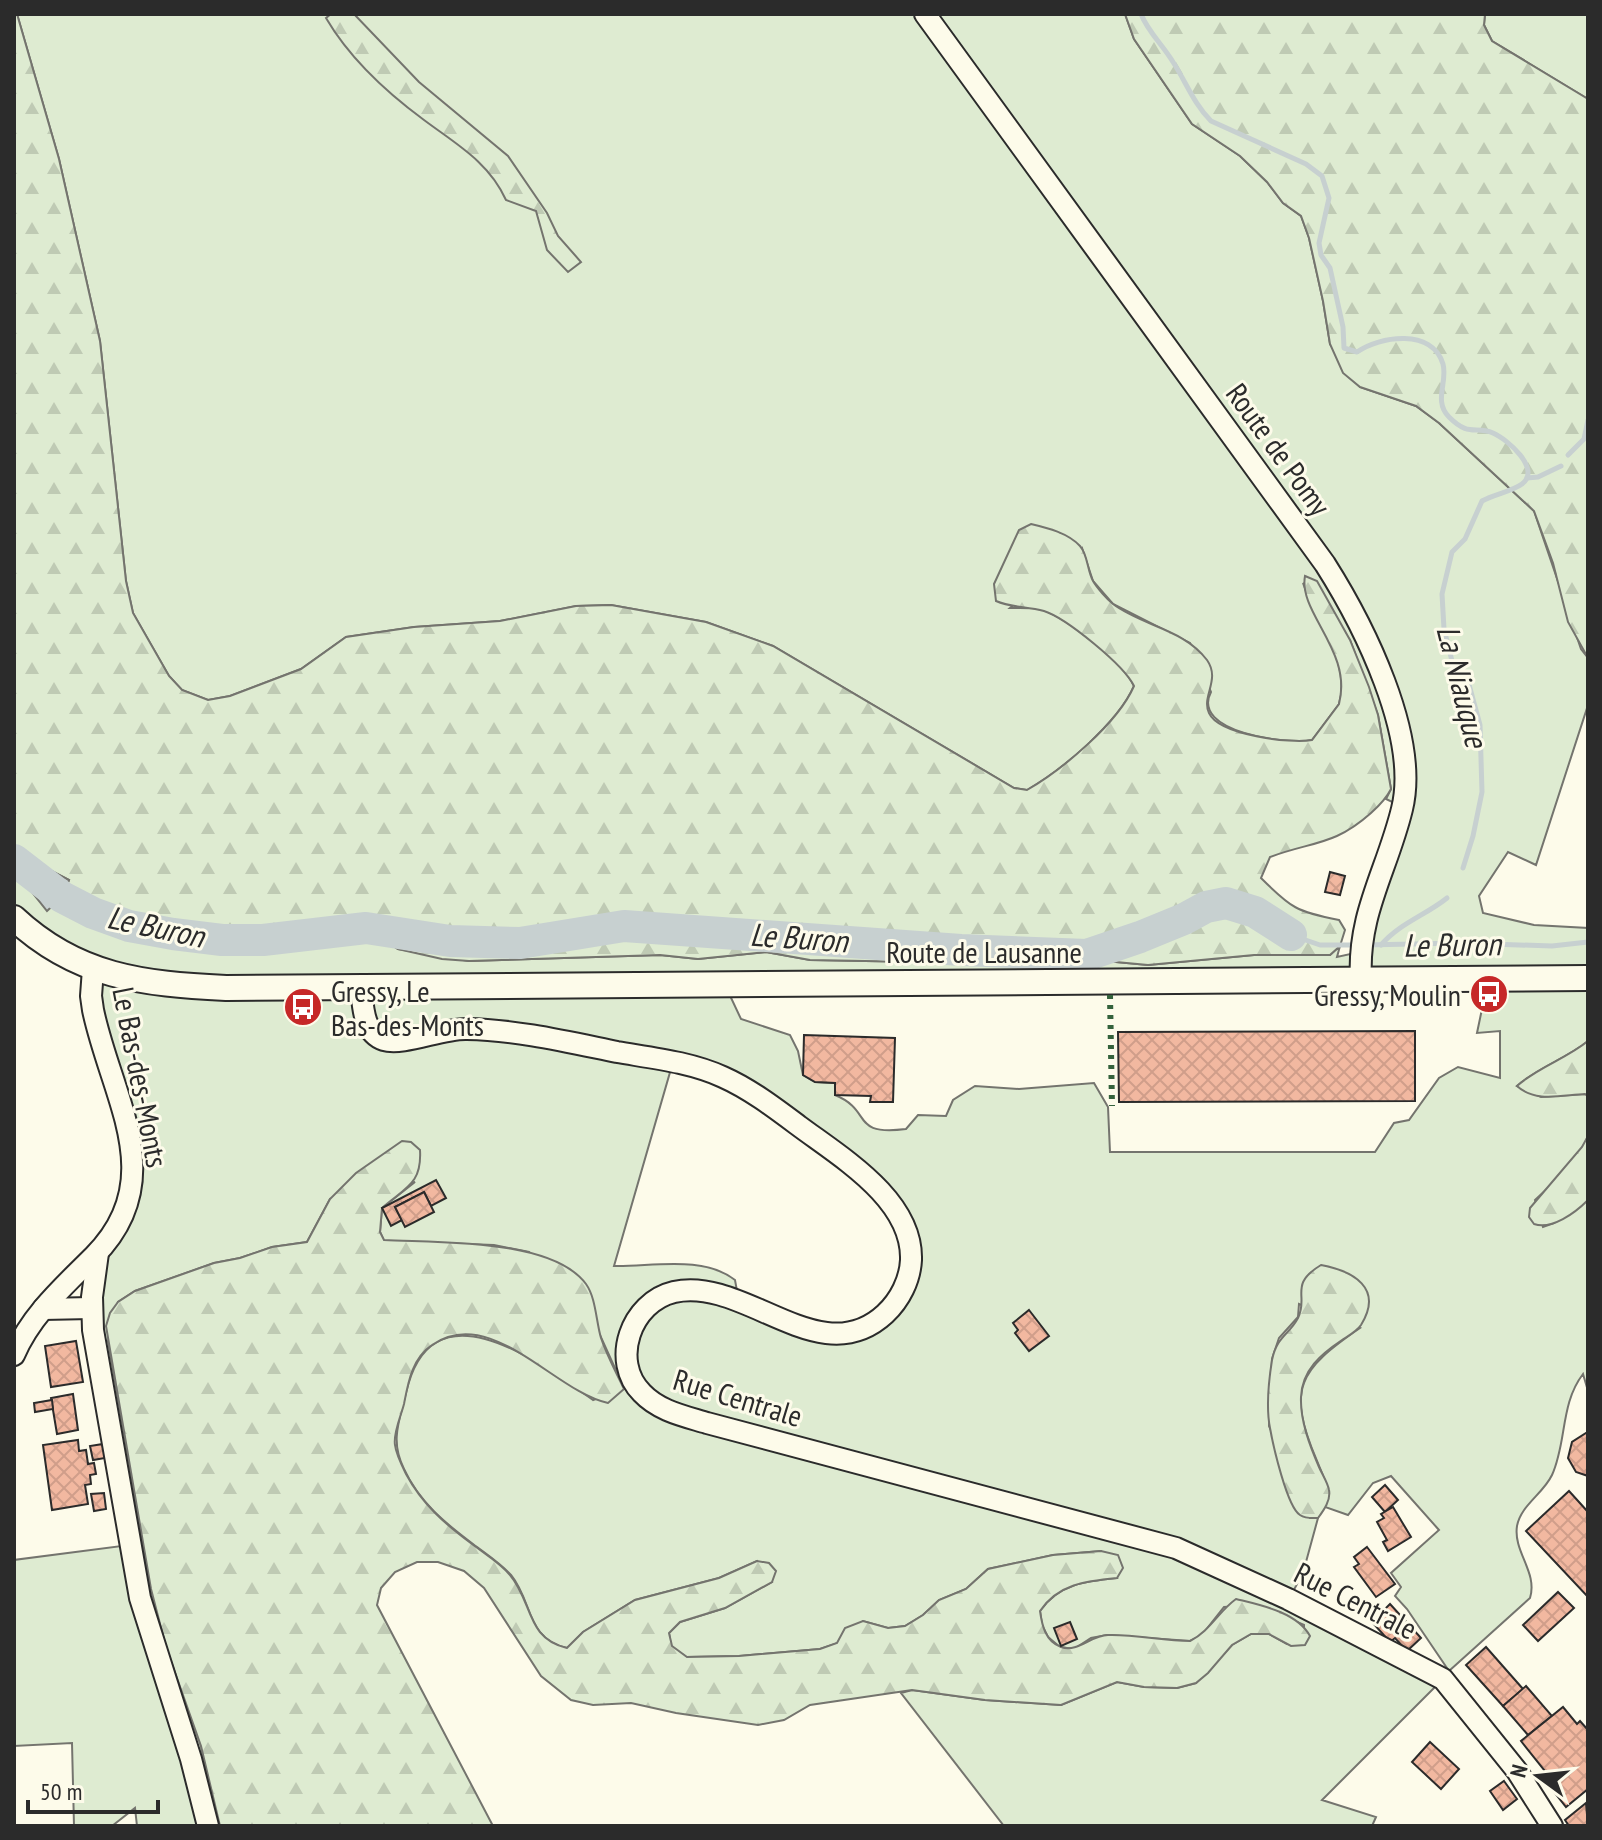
<svg xmlns="http://www.w3.org/2000/svg" width="1602" height="1840" font-family="'PT Sans Narrow',sans-serif">
<defs>
<pattern id="forest-firs" width="22" height="20" patternUnits="userSpaceOnUse" patternTransform="scale(2)"><rect width="22" height="20" fill="#deebd1"/><path d="M5 1l3.5 6h-7zM16 11l3.5 6h-7z" fill="#bfcab4"/></pattern>
<pattern id="building-cross-hatch" width="8" height="8" patternUnits="userSpaceOnUse" patternTransform="scale(2)"><rect width="8" height="8" fill="#f2b8a0"/><path d="M0 0l8 8M0 8l8-8" fill="none" stroke="#d09e8a"/></pattern>
</defs>
<rect width="100%" height="100%" fill="#fdfbea"/>
<g fill="#deebd1" stroke="#74746e" stroke-width="2" fill-rule="evenodd">
<path d="M17,14h1108l9,25 58,85 48,32 27,26 16,21 18,13 8,22 14,63 7,43 30,43 56,19 23,17 95,88 47,138 7,9v47l-52,160 -28,-13 -29,44 4,17 51,12 54,3v113c-22,18 -50,26 -71,45l24,11 44,-3 3,2c0,12 2,27 0,39 -4,19 -38,52 -53,65l8,27 11,-4 34,-23v191l-5,-17c-23,30 -16,68 -31,101 -9,19 -31,30 -35,51 -4,26 21,46 13,72l-81,73 -42,-62 -12,-13 6,-9 -10,-14 48,-43 -48,-54 -18,7 -25,32 -23,-8c6,-18 -1,-29 -8,-46 -31,-73 -18,-91 43,-133l-61,-24 -1,13 -19,21 -7,21 -3,67 41,92h8l-15,55 -14,26 154,80 -121,121 54,17 -4,9h-368l-103,-133 11,-3 73,10 76,5 56,-23 27,5 33,1 19,-5 36,-38 19,-11h18l18,10 17,1v-20l-46,-20 -34,2 -23,29 -11,5 -83,-6 -16,3 -17,11 -14,-2 -12,-10 -6,-12 -2,-14c18,-27 46,-30 77,-33l-16,-27 -48,4 -65,14 -22,20 -27,11 -16,15 -18,11 -17,2 -25,-7 -25,22 -18,6 -81,7 -53,1 -15,-11 -2,-13 11,-11 45,-14 47,-26 -15,-21 -38,17 -84,22 -52,32 -16,16c-41,-9 -34,-46 -56,-73 -11,-12 -25,-21 -38,-31 -28,-21 -54,-42 -69,-75 -14,-28 -5,-47 2,-76 25,-112 132,-32 187,7l31,-12 -24,-53 -71,-83 -35,-7 -110,-4 -4,-9 2,-24 33,-26 -85,17 -23,43 -35,5 -32,11 -26,5 -79,28 -17,11 -10,39 43,248 15,58 35,99 19,80h-83l-2,-18 -23,18h-38l-2,-83 -58,3v-186l116,-15 -38,-257 40,-96 -41,-210 -77,-64v-58l12,11 10,-8 26,34 67,29 44,8 49,6 144,-12 32,21 71,12 191,-6 38,4 68,-7 44,8 223,4 40,-6 75,7 106,-10h76l10,-9 -3,11 23,-5 43,-145 -17,-8 5,-10 -13,-74 -28,-75 -47,-57c13,39 48,78 36,121l-27,36c-25,5 -122,-8 -101,-48l-21,-49 -77,-39 -20,-23 -11,-33 -72,60c13,0 27,-1 38,4 23,10 76,52 86,74 -16,37 -72,84 -107,104l-13,-2 -241,-142 -67,-24 -95,-17 -35,1 -76,15 -86,6 -68,10 -45,32 -71,27 -22,4 -26,-10 -13,-14 -36,-63 -7,-32 -26,-240 -41,-182zM1488,980l-11,53 23,-2v47l-42,-11 -19,11 -30,42 -15,3 -19,29h-265l-2,-45 -14,-24 -75,6 -44,-3 -22,14 -7,16 -28,-1 -12,14c-57,7 -32,-18 -71,-34v-12l-20,-1 -12,-7 -5,-24 -8,-16 -49,-16 -16,-34zM673,1062l101,45 129,115 -2,72 -60,39 -102,-31 -4,-22c-32,-25 -84,-13 -121,-14z"/>
<path d="M1485,14h103v85l-96,-58 -8,-16z"/>
</g>
<g fill="url(#forest-firs)" stroke="#74746e" stroke-width="2">
<path d="M14,14h3l42,145 41,182 26,240 7,32 36,63 13,14 26,10 22,-4 71,-27 45,-32 68,-10 86,-6 76,-15 35,-1 95,17 67,24 241,142 13,2c35,-20 91,-67 107,-104 -10,-21 -68,-68 -90,-75 -17,-5 -32,-3 -48,-10l-2,-17 25,-54 12,-6c17,4 37,9 49,22 8,9 7,24 13,35 4,7 14,18 20,23 29,22 71,25 94,56 14,20 -6,36 2,53 10,22 82,31 103,27l27,-36c14,-53 -41,-91 -34,-128l12,5 33,59 19,47 9,28 13,74c-5,10 -11,16 -20,24 -37,33 -58,28 -101,44l-9,21c30,30 36,34 78,42l6,10 -5,16 -10,9h-76l-106,10 -75,-7 -40,6 -223,-4 -44,-8 -68,7 -38,-4 -191,6 -27,-2 -44,-10 -32,-21 -103,12h-41l-49,-6 -44,-8 -67,-29 7,-17 -33,-17 -10,8 -12,-11z"/>
<path d="M331,14h23l65,68 89,74 39,57 11,23 23,26 -13,10 -21,-22 -11,-39 -30,-11c-17,-38 -50,-56 -82,-80 -38,-28 -74,-61 -98,-102z"/>
<path d="M1125,14h360l-1,11 8,16 96,58v559l-20,-36 -15,-59 -19,-52 -95,-88 -23,-17 -56,-19 -17,-14 -13,-29 -7,-43 -14,-63 -8,-22 -18,-13 -16,-21 -27,-26 -48,-32 -58,-85z"/>
<path d="M1588,1041v55l-3,-2c-23,1 -50,9 -68,-8 21,-19 49,-27 71,-45z"/>
<path d="M1588,1136v64c-13,13 -36,30 -54,24l-5,-7 1,-9 52,-61z"/>
<path d="M402,1141l9,1 9,8c2,34 -14,37 -38,58l-2,24 4,8c52,3 168,-2 202,44 10,14 10,37 15,54 6,18 15,34 23,51l-16,14c-53,-11 -117,-99 -176,-58 -20,13 -24,38 -28,59 -3,12 -11,29 -9,41 1,9 7,21 11,29 16,30 39,50 66,70 13,10 28,19 38,31 23,27 16,64 57,73l16,-16 52,-32 84,-22 38,-17 12,2 7,8 -4,11 -47,26 -45,14 -11,11 3,13 15,11 52,-1 81,-7 17,-6 8,-15 18,-7 25,7 17,-2 18,-11 16,-15 27,-11 22,-20 65,-14 48,-4 17,4 5,13 -6,10c-31,3 -59,6 -77,33 2,14 5,30 21,36 17,6 30,-12 47,-12 27,-1 55,6 82,6 20,-10 28,-29 46,-42 24,6 61,13 74,37l-5,9 -14,1 -22,-12h-18l-19,11 -24,28 -12,10 -19,5 -33,-1 -27,-5 -56,23 -76,-5 -73,-10 -102,15 -26,15 -26,5 -82,-12 -45,-10 -38,2 -22,-5 -30,-24 -57,-88 -20,-17 -26,-9h-21l-22,10 -14,16 -4,17 116,221h-273l-19,-80 -35,-99 -15,-58 -45,-263 4,-13 8,-11 17,-11 79,-28 26,-5 32,-11 35,-5 23,-43 26,-26z"/>
<path d="M1321,1265c32,6 63,23 40,60 -4,6 -13,11 -19,15 -21,14 -40,30 -41,57 -1,24 9,49 18,70 3,7 9,16 10,23 2,10 -5,20 -11,28 -5,0 -12,1 -18,-3 -13,-8 -27,-70 -30,-87 -4,-20 -1,-49 2,-68 5,-24 17,-25 26,-42 11,-22 -10,-33 23,-53z"/>
</g>
<path fill="#c7d0d0" stroke="#74746e" stroke-width="2" d="M36,863l33,17 -7,17 -15,14 -27,-34z"/>
<g fill="none" stroke-linecap="round" stroke-linejoin="round">
<g stroke="#c7d0d0" stroke-width="5">
<path d="M1141,14c7,18 22,31 32,48 13,20 21,42 38,59l95,43 16,12 7,22 -10,45 2,12 9,13 13,59 1,21 13,4c23,-16 75,-24 86,12 5,18 -10,37 6,53 21,21 26,8 44,16 14,6 49,36 29,51 -11,8 -28,10 -40,17l-17,38 -13,13 -10,42 2,35 9,36 15,16 12,44 2,67 -9,44 -10,32"/>
<path d="M1568,455l16,-16 4,-19"/>
<path d="M1527,478l11,-1 23,-11"/>
<path d="M1291,935l29,10h35"/>
<path d="M1365,945l96,-2 91,3 36,-4"/>
<path d="M1381,945c19,-22 45,-30 66,-47"/>
</g>
<path stroke="#c7d0d0" stroke-width="32" d="M14,860l48,37 31,16 36,13 44,8 49,6h41l103,-12 84,13 70,2 104,-17 337,24 126,5 53,-18 44,-18 22,-12 20,-4 29,9 36,23"/>
</g>
<g fill="url(#building-cross-hatch)" stroke="#2b2b2b" stroke-width="2">
<path d="M1330,872l15,4 -5,19 -15,-3z"/>
<path d="M1415,1031v70l-296,1 -1,-70z"/>
<path d="M804,1035l91,3 -2,64h-23l1,-6 -36,-1v-12l-20,-1 -12,-7z"/>
<path d="M436,1180l10,18 -15,8 -7,-14 -29,15 7,13 -11,6 -9,-18z"/>
<path d="M424,1192l10,20 -29,15 -10,-20z"/>
<path d="M1029,1310l20,26 -20,15 -14,-18 3,-3 -5,-7z"/>
<path d="M76,1341l7,41 -32,5 -6,-41z"/>
<path d="M73,1394l5,36 -21,4 -6,-36z"/>
<path d="M52,1400l1,9 -18,3 -1,-9z"/>
<path d="M1586,1433h2v43l-12,-4 -8,-14 4,-16z"/>
<path d="M78,1440l1,11 7,-1 2,14 6,-1 2,11 -6,1 1,9 -6,1 3,19 -36,6 -9,-65z"/>
<path d="M103,1444l2,14 -12,2 -3,-14z"/>
<path d="M1385,1485l13,15 -13,12 -13,-15z"/>
<path d="M1569,1491l19,21v85l-62,-66z"/>
<path d="M104,1493l2,16 -12,2 -3,-17z"/>
<path d="M1393,1507l18,30 -23,14 -5,-9 4,-2 -10,-18 7,-4 -3,-4z"/>
<path d="M1367,1547l28,37 -19,13 -22,-30 5,-3 -5,-7z"/>
<path d="M1558,1592l16,16 -36,33 -15,-16z"/>
<path d="M1390,1604l31,34 -14,13 -12,-13 -5,4 -18,-20z"/>
<path d="M1070,1622l7,17 -16,7 -7,-18z"/>
<path d="M1486,1647l37,42 -20,17 -37,-41z"/>
<path d="M1526,1686l26,30 -24,19 -25,-29z"/>
<path d="M1563,1707l14,17 3,-3 8,9v59l-22,18 -22,-28 4,-4 -27,-34z"/>
<path d="M1430,1742l29,27 -18,20 -29,-27z"/>
<path d="M1504,1781l13,18 -14,11 -13,-19z"/>
<path d="M1586,1803l2,23h-19l-4,-6z"/>
</g>
<g fill="none" stroke-linecap="round" stroke-linejoin="round">
<g stroke="#2b2b2b" stroke-width="24">
<g id="tertiary">
<path d="M925,14l400,550c38,60 95,172 77,245 -15,62 -45,105 -41,171"/>
<path d="M361,988c2,18 2,45 23,52 19,6 59,-12 83,-11 51,1 101,13 150,23 35,6 73,10 106,25 27,12 52,31 76,49 43,32 114,74 112,134 -1,20 -11,40 -26,54 -65,60 -140,-38 -211,-22 -43,10 -64,69 -32,101 17,18 42,23 65,30l469,125 112,51 155,80 74,92 35,55"/>
<path d="M98,1253l-6,44 1,33 47,268 51,161 17,67"/>
<path d="M43,1309l48,-1"/>
<path d="M14,1355c17,-40 50,-69 80,-99 77,-77 17,-159 -1,-246l-2,-14 2,-27"/>
</g>
</g>
<g stroke="#2b2b2b" stroke-width="28">
<path id="primary" d="M14,918c63,59 129,66 212,70l1362,-10"/>
</g>
<use href="#tertiary" stroke="#fdfbea" stroke-width="20"/>
<use href="#primary" stroke="#fdfbea" stroke-width="24"/>
<path stroke="#34623c" stroke-width="6" stroke-dasharray="4 6" stroke-linecap="butt" d="M1110,995l2,111"/>
</g>
<defs>
<g id="bus-disc" transform="scale(2)"><circle r="9.5" fill="#c62828" stroke="#fdfbea"/><path d="M-5-6H5V4H4V6H2V4H-2V6H-4V4H-5ZM-3.5-4V0h7V-4ZM-3.5 1.2v1.5H-2V1.2ZM2 1.2v1.5H3.5V1.2Z" fill="#fff"/></g>
</defs>
<g fill-rule="evenodd">
<use href="#bus-disc" x="1489" y="994"/>
<use href="#bus-disc" x="303" y="1007"/>
</g>
<g text-anchor="middle" dominant-baseline="central" stroke-width="6" stroke-linejoin="round" paint-order="stroke">
<g font-size="30" fill="#2b2b2b" stroke="#fdfbea">
<text transform="translate(1279 449) rotate(54)">Route de Pomy</text>
<text x="984" y="951">Route de Lausanne</text>
<text transform="translate(141 1077) rotate(79)">Le Bas-des-Monts</text>
<text transform="translate(738 1397) rotate(17)">Rue Centrale</text>
<text transform="translate(1356 1600) rotate(27)">Rue Centrale</text>
</g>
<g font-size="30" fill="#2b2b2b" stroke="#fdfbea" text-anchor="start">
<text x="331" y="990">Gressy, Le<tspan x="331" dy="34">Bas-des-Monts</tspan></text>
<text x="1461" y="994" text-anchor="end">Gressy, Moulin</text>
</g>
<g font-size="32" font-style="italic" fill="#2b2b2b" stroke="#fdfbea">
<text transform="translate(1463 686) rotate(76)">La Niauque</text>
<text transform="translate(156 926) rotate(12)">Le Buron</text>
<text transform="translate(799 937) rotate(4)">Le Buron</text>
<text transform="translate(1452 944) rotate(-1)">Le Buron</text>
</g>
</g>
<rect width="1602" height="1840" fill="none" stroke="#2b2b2b" stroke-width="32"/>
<g transform="translate(1538 1776) rotate(285)" stroke="#fdfbea" stroke-width="6" paint-order="stroke">
<path d="M0-6L14 30L0 20L-14 30Z" fill="#2b2b2b"/>
<text y="-12" font-size="22" font-weight="bold" text-anchor="middle" fill="#2b2b2b">N</text>
</g>
<path d="M28 1800v12h130v-12" fill="none" stroke="#2b2b2b" stroke-width="4"/>
<text x="40" y="1800" font-size="24" fill="#2b2b2b" stroke="#fdfbea" stroke-width="6" paint-order="stroke">50 m</text>
</svg>
